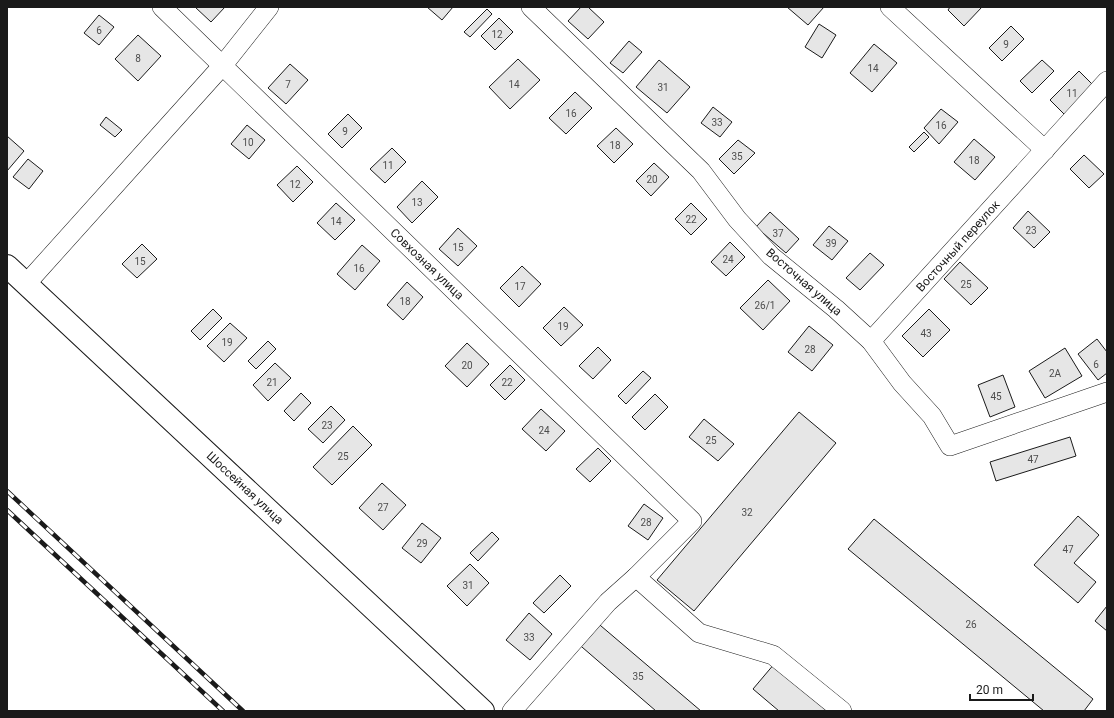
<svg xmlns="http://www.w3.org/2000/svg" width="1114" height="718" font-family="Roboto,sans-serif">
<rect width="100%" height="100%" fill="#fff"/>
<g fill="#e6e6e6" stroke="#1a1a1a">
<path d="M195,7h30l-14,15z"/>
<path d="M427,7h26l-11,13z"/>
<path d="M581,7h7l16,15 -16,17 -20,-18z"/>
<path d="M787,7h37l-16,18z"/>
<path d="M950,7h32l-18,19 -16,-16z"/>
<path d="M487,9l5,5 -22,23 -6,-5z"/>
<path d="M99,15l15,12 -15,18 -15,-12z"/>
<path d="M499,18l14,14 -18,18 -14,-14z"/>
<path d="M819,24l17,11 -14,23 -17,-11z"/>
<path d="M1011,26l13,13 -22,22 -13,-13z"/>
<path d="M138,35l23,21 -23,25 -23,-22z"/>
<path d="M629,41l13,11 -19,21 -13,-10z"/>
<path d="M874,44l23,19 -25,29 -22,-19z"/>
<path d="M518,59l22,21 -30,29 -21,-22z"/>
<path d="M659,60l31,27 -23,26 -31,-26z"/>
<path d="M1042,60l12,11 -22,22 -12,-12z"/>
<path d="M290,64l18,16 -22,24 -18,-16z"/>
<path d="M1079,71l15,15 -29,29 -15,-15z"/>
<path d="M575,92l17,16 -26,26 -17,-16z"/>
<path d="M713,107l19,15 -12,15 -19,-14z"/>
<path d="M941,109l17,13 -19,22 -15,-16z"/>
<path d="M348,114l14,14 -20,20 -14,-14z"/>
<path d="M106,117l16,13 -7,7 -15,-12z"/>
<path d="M247,125l18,15 -16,19 -18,-15z"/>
<path d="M616,128l17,16 -19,19 -17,-17z"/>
<path d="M924,132l5,5 -15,15 -5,-5z"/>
<path d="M7,136l17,15 -17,20z"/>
<path d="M974,139l21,18 -20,23 -21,-18z"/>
<path d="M738,140l17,13 -21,21 -15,-15z"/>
<path d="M392,148l14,14 -21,21 -15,-14z"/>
<path d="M1084,155l20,19 -15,14 -19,-19z"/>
<path d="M28,159l15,12 -14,18 -16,-12z"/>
<path d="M654,163l15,14 -18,19 -15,-15z"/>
<path d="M297,166l16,16 -20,20 -16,-17z"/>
<path d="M422,181l16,16 -26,26 -15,-16z"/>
<path d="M336,203l19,17 -20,20 -18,-17z"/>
<path d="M691,203l16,16 -16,16 -16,-16z"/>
<path d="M1028,211l22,21 -16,16 -21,-20z"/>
<path d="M770,212l29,27 -13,14 -30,-26z"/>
<path d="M829,226l19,15 -16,19 -19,-15z"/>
<path d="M458,228l19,18 -19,20 -19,-17z"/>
<path d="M730,242l15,15 -19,19 -15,-14z"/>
<path d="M142,244l15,15 -20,19 -15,-14z"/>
<path d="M362,245l18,16 -25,29 -18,-16z"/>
<path d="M870,253l14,12 -24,25 -14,-12z"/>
<path d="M960,262l28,26 -17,17 -27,-26z"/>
<path d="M522,266l19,18 -22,23 -19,-19z"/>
<path d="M768,280l22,21 -27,29 -23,-22z"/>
<path d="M407,282l16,15 -20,23 -16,-15z"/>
<path d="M564,307l19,18 -22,21 -18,-18z"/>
<path d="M213,309l9,9 -22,22 -9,-9z"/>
<path d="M929,309l21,21 -27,27 -21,-21z"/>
<path d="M230,323l17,15 -23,24 -17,-16z"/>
<path d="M809,326l24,19 -21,26 -24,-19z"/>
<path d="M1097,339l10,13v21l-9,7 -20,-26z"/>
<path d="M268,341l8,8 -20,20 -8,-8z"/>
<path d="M467,343l22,21 -22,23 -22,-21z"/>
<path d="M598,347l13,13 -18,19 -14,-13z"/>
<path d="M1065,348l17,28 -37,22 -16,-27z"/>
<path d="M275,363l16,15 -23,23 -15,-16z"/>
<path d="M510,365l15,15 -20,20 -15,-15z"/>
<path d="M643,371l8,7 -25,26 -8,-8z"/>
<path d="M1003,375l12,32 -25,10 -12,-32z"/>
<path d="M301,393l10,10 -17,18 -10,-10z"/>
<path d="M655,394l13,13 -23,23 -13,-13z"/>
<path d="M331,406l14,14 -22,23 -15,-14z"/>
<path d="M541,409l24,22 -19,20 -24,-22z"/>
<path d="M799,412l37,31 -142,168 -37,-31z"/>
<path d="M704,419l30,25 -16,17 -29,-24z"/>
<path d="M353,426l19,19 -40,40 -19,-18z"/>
<path d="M1070,437l6,19 -80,25 -6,-19z"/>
<path d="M598,448l13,13 -21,21 -14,-13z"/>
<path d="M382,483l24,22 -23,25 -24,-22z"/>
<path d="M644,504l19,14 -15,22 -20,-14z"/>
<path d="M1078,516l21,19 -25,28 22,19 -18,21 -44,-38z"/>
<path d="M874,519l219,180 -9,12h-40l-196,-162z"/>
<path d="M422,523l19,15 -20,25 -19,-15z"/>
<path d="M492,532l7,7 -21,22 -8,-8z"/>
<path d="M470,564l19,19 -22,23 -20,-20z"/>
<path d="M560,575l11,11 -27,27 -11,-10z"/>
<path d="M1107,606v25l-12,-10z"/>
<path d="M529,613l23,21 -22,26 -24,-20z"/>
<path d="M594,620l107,91h-45l-81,-70z"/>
<path d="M775,663l57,48h-53l-26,-22z"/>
</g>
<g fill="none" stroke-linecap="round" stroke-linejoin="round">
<g stroke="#1a1a1a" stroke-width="20">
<g id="minor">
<path d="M162,7l530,514 -56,56 -28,25 -96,109"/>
<path d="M531,7l170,164 36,48 34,37 65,53 35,32 31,42 30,33 18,30 157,-54"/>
<path d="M890,7l155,143"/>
<path d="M26,284l197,-219 46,-58"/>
<path d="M871,341l236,-260"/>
<path d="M636,577l63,56 74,22 69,56"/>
</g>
</g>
<g stroke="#1a1a1a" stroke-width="24">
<path id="tertiary" d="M7,266l476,445"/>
</g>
<use href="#minor" stroke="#fff" stroke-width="19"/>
<use href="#tertiary" stroke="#fff" stroke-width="22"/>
<g stroke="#1a1a1a" stroke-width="4.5">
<g id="rail">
<path d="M7,491l236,220"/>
<path d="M7,510l216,201"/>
</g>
</g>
<use href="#rail" stroke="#fff" stroke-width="3" stroke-dasharray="9" stroke-linecap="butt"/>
</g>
<g text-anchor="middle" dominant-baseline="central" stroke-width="3" stroke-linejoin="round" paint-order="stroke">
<g font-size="10" fill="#4d4d4d">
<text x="99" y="30">6</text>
<text x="497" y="34">12</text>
<text x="1006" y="44">9</text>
<text x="138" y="58">8</text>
<text x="873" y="68">14</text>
<text x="288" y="84">7</text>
<text x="514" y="84">14</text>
<text x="663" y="87">31</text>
<text x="1072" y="93">11</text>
<text x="571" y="113">16</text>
<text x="717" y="122">33</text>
<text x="941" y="125">16</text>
<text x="345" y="131">9</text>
<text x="248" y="142">10</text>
<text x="615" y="145">18</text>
<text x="737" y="156">35</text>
<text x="974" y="160">18</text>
<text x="388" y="165">11</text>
<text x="652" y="179">20</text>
<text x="295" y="184">12</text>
<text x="417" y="202">13</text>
<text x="691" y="219">22</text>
<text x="336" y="221">14</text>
<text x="1031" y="230">23</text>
<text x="778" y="233">37</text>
<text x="831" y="243">39</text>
<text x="458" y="247">15</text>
<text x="728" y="259">24</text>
<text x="140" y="261">15</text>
<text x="359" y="268">16</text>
<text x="966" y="284">25</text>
<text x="520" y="286">17</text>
<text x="405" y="301">18</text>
<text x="765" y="305">26/1</text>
<text x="563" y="326">19</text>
<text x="926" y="333">43</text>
<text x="227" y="342">19</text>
<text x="810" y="349">28</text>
<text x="1096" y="364">6</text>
<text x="467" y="365">20</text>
<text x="1055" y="373">2А</text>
<text x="272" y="382">21</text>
<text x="507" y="382">22</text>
<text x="996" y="396">45</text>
<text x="327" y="425">23</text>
<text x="544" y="430">24</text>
<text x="711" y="440">25</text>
<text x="343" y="456">25</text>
<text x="1033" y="459">47</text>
<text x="383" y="507">27</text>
<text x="747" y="512">32</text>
<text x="646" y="522">28</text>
<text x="422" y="543">29</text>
<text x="1068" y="549">47</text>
<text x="468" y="585">31</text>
<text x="971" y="624">26</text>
<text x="529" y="637">33</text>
<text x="638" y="676">35</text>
</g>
<g font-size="12" fill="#1a1a1a" stroke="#fff">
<text transform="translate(958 246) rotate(-48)">Восточный переулок</text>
<text transform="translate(427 264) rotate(44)">Совхозная улица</text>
<text transform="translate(804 282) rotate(41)">Восточная улица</text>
<text transform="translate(245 488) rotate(43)">Шоссейная улица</text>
</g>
</g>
<rect width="1114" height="718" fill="none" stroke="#1a1a1a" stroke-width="16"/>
<path d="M970 694v6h63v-6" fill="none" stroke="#1a1a1a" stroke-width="2"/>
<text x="976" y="694" font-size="12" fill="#1a1a1a" stroke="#ffffff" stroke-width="3" paint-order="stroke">20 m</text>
</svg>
